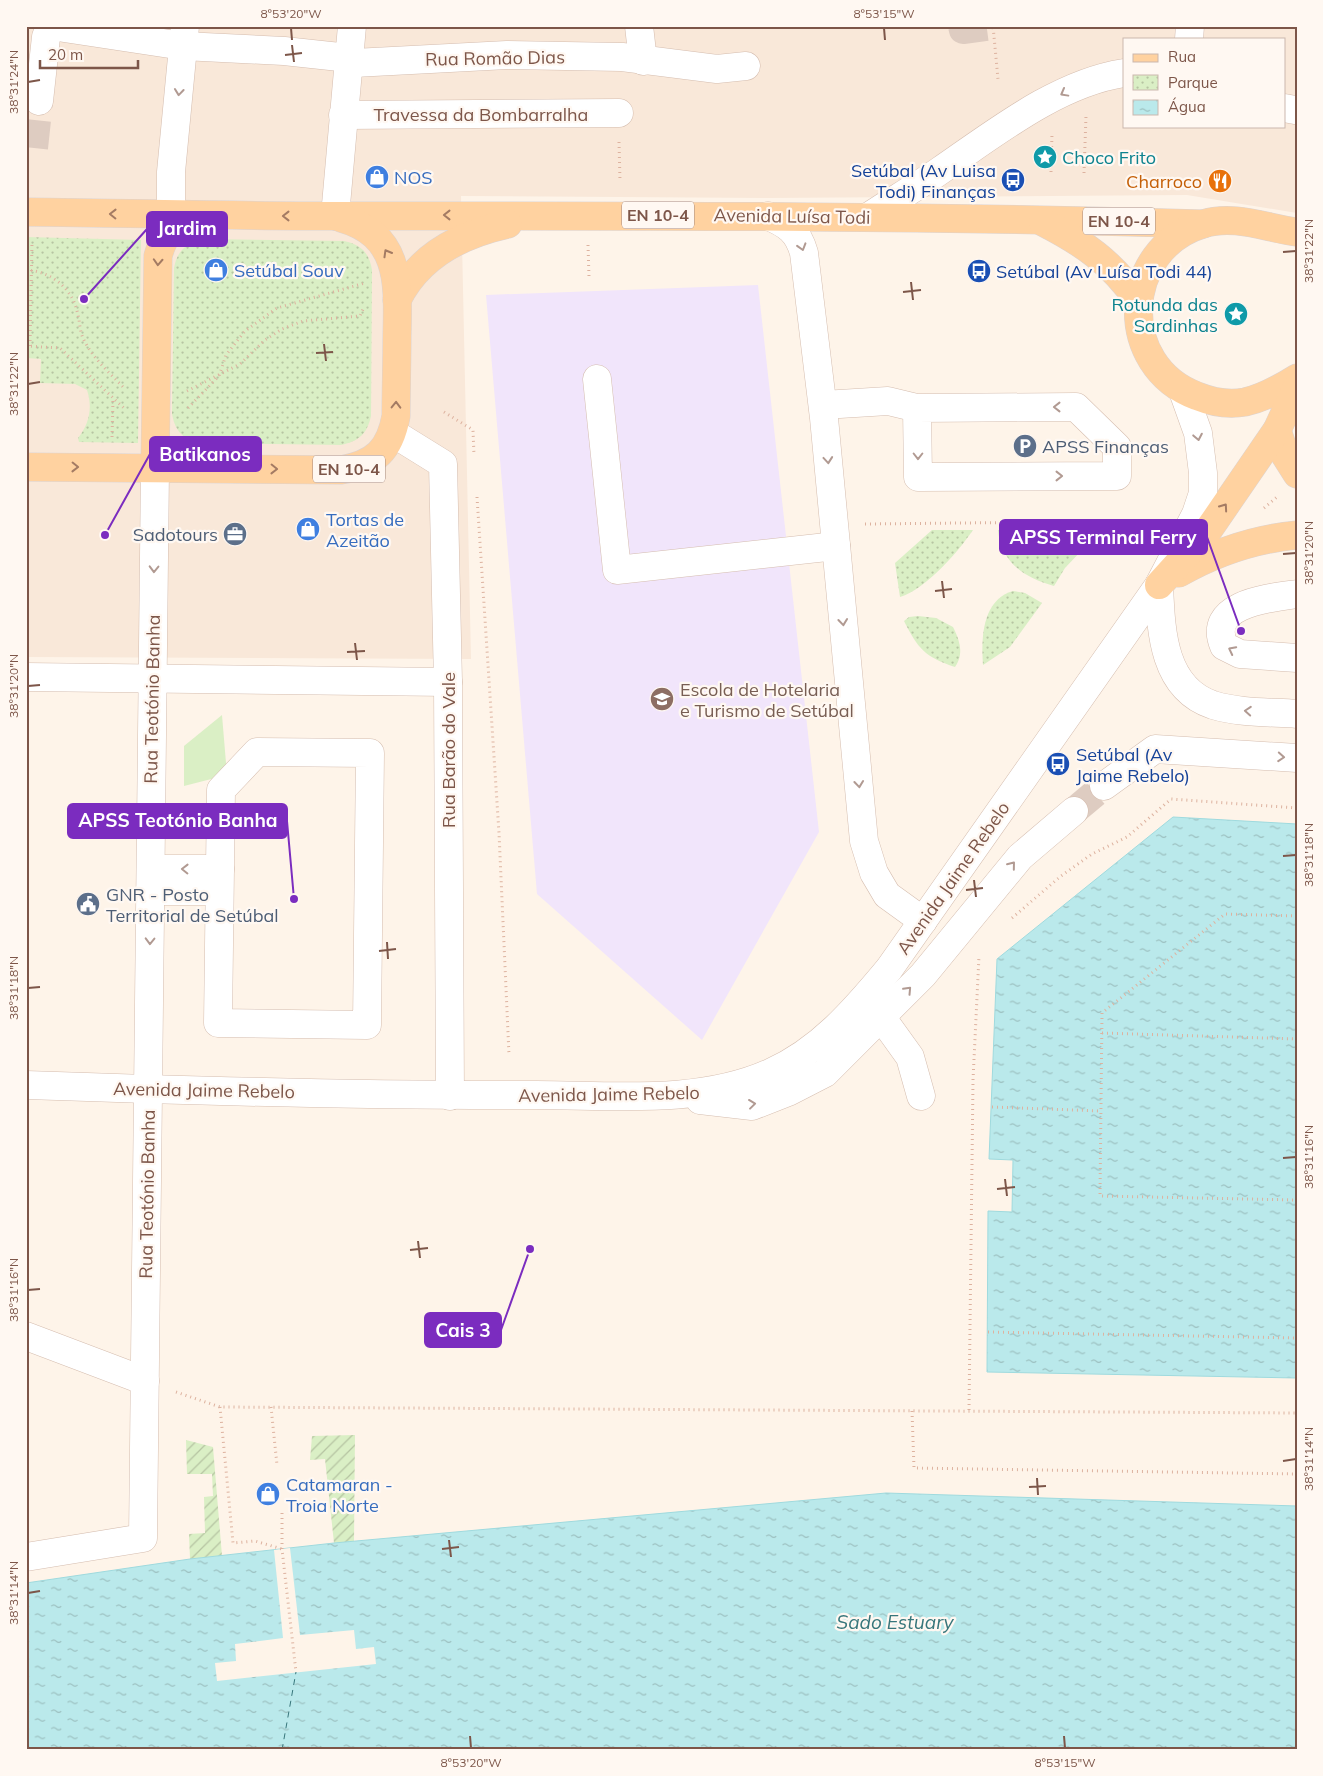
<svg xmlns="http://www.w3.org/2000/svg" width="1323" height="1776" font-family="Mulish,sans-serif">
<defs>
<pattern id="park-dots" width="8" height="8" patternUnits="userSpaceOnUse" patternTransform="scale(1.25)"><rect width="8" height="8" fill="#daefc5"/><path d="M2 2h.1M6 6h.1" fill="none" stroke="#b6c4a2" stroke-width="1.8" stroke-linecap="round"/></pattern>
<pattern id="garden-furrows" width="10" height="10" patternUnits="userSpaceOnUse" patternTransform="scale(1.25)"><rect width="10" height="10" fill="#daefc5"/><path d="M-1 1l2-2M0 10L10 0M9 11l2-2" fill="none" stroke="#b6c4a2"/></pattern>
<pattern id="water-ripples" width="26" height="14" patternUnits="userSpaceOnUse" patternTransform="scale(1.25)"><rect width="26" height="14" fill="#bae9eb"/><path d="M2 4q2-2 4 0t4 0M15 11q2-2 4 0t4 0" fill="none" stroke="#9cc0c0"/></pattern>
</defs>
<rect width="100%" height="100%" fill="#fef4e9"/>
<path fill="#f9e8d9" fill-rule="evenodd" d="M26,26h1271v187l-110,-18 -418,3 -308,-2 10,463 -445,-2zM1124,39h160v87h-160z"/>
<path fill="#f1e5fb" d="M758,285l61,547 -117,208 -165,-146 -51,-599z"/>
<path fill="#daefc5" d="M222,715l5,60 -43,11v-40z"/>
<g fill="url(#park-dots)">
<path d="M26,237l115,3 -3,203 -59,-1 -1,-4c11,-14 15,-30 9,-48l-12,-6 -35,-1 1,-24 -15,-1z"/>
<path d="M203,239l141,2c17,4 25,11 28,29l-1,146c-4,18 -12,25 -30,29l-140,-2c-18,-3 -26,-12 -29,-29l2,-146c3,-17 12,-25 29,-29z"/>
<path d="M1078,529l-1,12 6,8 -18,19 -11,18c-30,-8 -53,-24 -56,-56z"/>
<path d="M932,530h41c-15,22 -47,59 -73,67l-5,-34z"/>
<path d="M1013,591l12,2 17,10 -32,44 -27,18c-2,-27 -1,-65 30,-74z"/>
<path d="M918,616l18,2 17,9c7,14 11,27 2,40 -30,-10 -37,-18 -51,-46l5,-4z"/>
</g>
<g fill="url(#garden-furrows)">
<path d="M355,1435l-1,107 -20,1 -9,-84 -15,1 2,-24z"/>
<path d="M186,1440l27,7 9,109 -32,3 -1,-25 16,-1 -1,-36 9,-1 -1,-22h-25z"/>
</g>
<g fill="url(#water-ripples)" stroke="#9fdade">
<path d="M1173,817l124,7v554l-310,-6 1,-161 24,1 1,-52 -24,-1 8,-200z"/>
<path d="M886,1493l411,13v244h-1271v-167l164,-24 144,-16z"/>
</g>
<path fill="#fef4e9" d="M290,1548l10,87 54,-5 2,19 18,-2 2,17 -159,17 -2,-18 21,-2 -1,-17 48,-6 -9,-88z"/>
<g fill="none" stroke-linecap="round" stroke-linejoin="round">
<path stroke="#37767b" stroke-width="1" stroke-dasharray="6 5" stroke-linecap="butt" d="M282,1750l14,-78"/>
<g stroke="#deccc1" stroke-width="28" stroke-dasharray="28 14" stroke-linecap="butt">
<path d="M962,26l1,4 30,-4"/>
<path d="M34,148l5,-47"/>
<path d="M1074,811l30,-25"/>
</g>
<g stroke="#d5bdaf" stroke-width="29">
<g id="minor">
<path d="M51,26l132,20 101,5 65,7 5,5 153,-8 115,2 95,12 29,-3"/>
<path d="M639,26l4,35"/>
<path d="M1189,39l1,-13"/>
<path d="M39,101l7,-64 4,-11"/>
<path d="M1284,108l11,2"/>
<path d="M343,115l276,-2"/>
<path d="M171,215v-43l14,-146"/>
<path d="M335,216l17,-190"/>
<path d="M768,216c19,8 30,15 36,37l20,165 40,423 10,32 13,22 36,26"/>
<path d="M868,217c24,-16 49,-30 73,-47 54,-37 117,-87 183,-97"/>
<path d="M597,379l20,191 219,-24"/>
<path d="M823,405l65,-4 29,7 159,-1 41,40v29l-199,1 -1,-69"/>
<path d="M393,433l50,31 5,218 2,414"/>
<path d="M1159,585c2,44 3,103 54,120 26,8 57,7 84,9"/>
<path d="M1297,594c-29,4 -91,10 -73,52l16,8 57,4"/>
<path d="M26,677l422,5"/>
<path d="M257,752l113,1 -3,272 -149,-2 3,-233z"/>
<path d="M1104,786l51,-37 142,9"/>
<path d="M151,869h69"/>
<path d="M150,891h69"/>
<path d="M882,1018l28,39 11,39"/>
<path d="M26,1085c170,6 340,11 510,10 77,0 162,10 234,-22 50,-22 85,-63 119,-104l270,-384 37,-71 7,-21v-20l-5,-40 -15,-42"/>
<path d="M700,1100l52,6 36,-14 37,-19 98,-98 97,-118 54,-46"/>
<path d="M26,1336l119,45"/>
<path d="M26,1557l117,-19 12,-1070"/>
</g>
</g>
<g stroke="#ddd3d0" stroke-width="29">
<g id="major">
<path d="M26,212c103,1 205,4 308,4 290,0 579,-1 869,8"/>
<path d="M1043,222c41,21 68,40 95,78"/>
<path d="M1297,232c-31,-4 -63,-18 -94,-8 -83,25 -87,142 -6,172 15,6 32,9 48,6 19,-4 36,-14 52,-24"/>
<path d="M397,300c22,-45 65,-66 111,-76"/>
<path d="M1277,430l8,25 12,19"/>
<path d="M26,467l315,3c34,-6 49,-20 55,-54 0,-26 1,-53 1,-80 1,-51 5,-101 -56,-118"/>
<path d="M155,468l3,-212c7,-26 15,-29 39,-41"/>
<path d="M1179,573c37,-21 75,-34 118,-38"/>
<path d="M1159,585l48,-53 70,-102 20,-43"/>
</g>
</g>
<g stroke="#ddb29f" stroke-width="3" stroke-dasharray="1 4" stroke-linecap="butt">
<path d="M996,26h-3l5,53"/>
<path d="M619,142l1,39"/>
<path d="M1051,172l1,-39"/>
<path d="M1084,173l2,-57"/>
<path d="M588,245l1,32"/>
<path d="M26,270c24,1 46,18 51,41 3,9 2,18 6,27 9,20 27,35 42,51"/>
<path d="M26,346l34,2 66,62"/>
<path d="M30,346l2,-104"/>
<path d="M187,391l53,-27 25,-24 17,-11 21,-8 57,-5 4,-9"/>
<path d="M188,408l31,-32 7,-21 19,-24 32,-23 88,-25"/>
<path d="M444,412l29,18 1,25"/>
<path d="M112,437l1,-37"/>
<path d="M477,497l22,336 10,222"/>
<path d="M1264,508l14,-12"/>
<path d="M865,524l289,-3"/>
<path d="M1297,916l-72,-2 -123,99 -2,183 197,4"/>
<path d="M1012,918l49,-42 31,-22 35,-17 44,-38 126,9"/>
<path d="M1102,1033l195,6"/>
<path d="M992,1107l109,4"/>
<path d="M988,1332l309,6"/>
<path d="M176,1392l44,15 1077,6"/>
<path d="M220,1407l13,136 22,-2 27,8"/>
<path d="M271,1407l6,58"/>
<path d="M969,1410l4,-330 6,-124"/>
<path d="M912,1411l2,57 383,6"/>
<path d="M282,1513v36l14,123"/>
</g>
<use href="#minor" stroke="#fff" stroke-width="28"/>
<use href="#major" stroke="#ffd2a0" stroke-width="28"/>
</g>
<defs><path id="oneway-chevron" d="M-2-3.5L2.5 0L-2 3.5" fill="none" stroke-width="1.6" stroke-linecap="round" stroke-linejoin="round" transform="scale(1.25)"/></defs>
<g stroke="#b19a92">
<use href="#oneway-chevron" transform="translate(179 92) rotate(96)"/>
<use href="#oneway-chevron" transform="translate(1064 93) rotate(151)"/>
<use href="#oneway-chevron" transform="translate(802 247) rotate(73)"/>
<use href="#oneway-chevron" transform="translate(1057 407) rotate(180)"/>
<use href="#oneway-chevron" transform="translate(1198 437) rotate(79)"/>
<use href="#oneway-chevron" transform="translate(918 456) rotate(90)"/>
<use href="#oneway-chevron" transform="translate(828 460) rotate(85)"/>
<use href="#oneway-chevron" transform="translate(1059 476)"/>
<use href="#oneway-chevron" transform="translate(154 569) rotate(91)"/>
<use href="#oneway-chevron" transform="translate(843 622) rotate(84)"/>
<use href="#oneway-chevron" transform="translate(1232 650) rotate(-153)"/>
<use href="#oneway-chevron" transform="translate(1248 711) rotate(-176)"/>
<use href="#oneway-chevron" transform="translate(1281 757) rotate(4)"/>
<use href="#oneway-chevron" transform="translate(859 784) rotate(84)"/>
<use href="#oneway-chevron" transform="translate(1012 865) rotate(-51)"/>
<use href="#oneway-chevron" transform="translate(185 869) rotate(-179)"/>
<use href="#oneway-chevron" transform="translate(150 941) rotate(91)"/>
<use href="#oneway-chevron" transform="translate(908 990) rotate(-47)"/>
<use href="#oneway-chevron" transform="translate(752 1104) rotate(-7)"/>
</g>
<g stroke="#a47b63">
<use href="#oneway-chevron" transform="translate(113 214) rotate(-179)"/>
<use href="#oneway-chevron" transform="translate(447 215) rotate(180)"/>
<use href="#oneway-chevron" transform="translate(286 216) rotate(-180)"/>
<use href="#oneway-chevron" transform="translate(387 253) rotate(-120)"/>
<use href="#oneway-chevron" transform="translate(158 262) rotate(93)"/>
<use href="#oneway-chevron" transform="translate(396 405) rotate(-89)"/>
<use href="#oneway-chevron" transform="translate(75 467) rotate(1)"/>
<use href="#oneway-chevron" transform="translate(274 469) rotate(1)"/>
<use href="#oneway-chevron" transform="translate(1224 507) rotate(-55)"/>
</g>
<path fill="none" stroke="#7d5649" stroke-width="2" d="M291,28l1,12M884,28l1,12M292,45l2,17M285,55l17,-2M28,82l12,-2M1283,252l13,-1M911,282l2,18M903,292l18,-2M324,344l2,17M316,353l17,-1M28,384l12,-2M1283,554l13,-1M942,581l2,17M935,591l17,-2M355,643l2,17M347,652l18,-1M28,686l12,-1M1283,856l13,-1M974,880l2,17M966,890l17,-2M387,942l1,17M379,951l17,-2M28,988l12,-1M1283,1158l13,-1M1005,1179l2,17M997,1189l18,-2M418,1241l2,17M410,1250l18,-2M28,1290l12,-1M1283,1461l13,-2M1037,1478l1,17M1029,1487l17,-1M449,1540l2,17M442,1549l17,-2M28,1593l12,-2M470,1736l1,12M1064,1736l1,12"/>
<defs>
<g id="sight-disc" transform="scale(1.25)"><circle r="9.5" fill="#0f9aa8" stroke="#fff8f2"/><path d="M0-6L1.8-2.2L6-1.7L2.9 1.2L3.7 5.4L0 3.3L-3.7 5.4L-2.9 1.2L-6-1.7L-1.8-2.2Z" fill="#fff"/></g>
<g id="shop-disc" transform="scale(1.25)"><circle r="9.5" fill="#3f7fe0" stroke="#fff8f2"/><path d="M-5-2.5h2.3a2.7 3.5 0 0 1 5.4 0H5L5.5 6h-11ZM-1.5-2.5h3a1.5 2.3 0 0 0-3 0Z" fill="#fff"/></g>
<g id="bus-disc" transform="scale(1.25)"><circle r="9.5" fill="#1a4fb4" stroke="#fff8f2"/><path d="M-5-6H5V4H4V6H2V4H-2V6H-4V4H-5ZM-3.5-4V0h7V-4ZM-3.5 1.2v1.5H-2V1.2ZM2 1.2v1.5H3.5V1.2Z" fill="#fff"/></g>
<g id="restaurant-disc" transform="scale(1.25)"><circle r="9.5" fill="#e8710a" stroke="#fff8f2"/><path d="M-5-6h1v4h1v-4h1v4h1v-4h1v5L-1.5 .5V6h-2V.5L-5-1ZM5-6V6H3V1.5H1.5Q1.5-4 5-6Z" fill="#fff"/></g>
<g id="parking-disc" transform="scale(1.25)"><circle r="9.5" fill="#5c6f8a" stroke="#fff8f2"/><path d="M-3.5-5.5H1a3.5 3.5 0 0 1 0 7H-1V5.5H-3.5ZM-1-3.4V-.6H.8a1.4 1.4 0 0 0 0-2.8Z" fill="#fff"/></g>
<g id="office-disc" transform="scale(1.25)"><circle r="9.5" fill="#5c6f8a" stroke="#fff8f2"/><path d="M-6-3h4V-5.5h4V-3h4V5H-6ZM-1-4.5V-3h2v-1.5ZM-6 0V1H6V0Z" fill="#fff"/></g>
<g id="school-disc" transform="scale(1.25)"><circle r="9.5" fill="#8d6e63" stroke="#fff8f2"/><path d="M0-5L7-2L0 1L-7-2ZM-4 1L0 2.5L4 1V4Q0 6-4 4Z" fill="#fff"/></g>
<g id="civic-disc" transform="scale(1.25)"><circle r="9.5" fill="#5c6f8a" stroke="#fff8f2"/><path d="M-.6-6.5H3V-4.5H.6V-3L4-1V1h2V6H-6V1h2V-1L-.6-3ZM-1.2 2.5V6h2.4V2.5Z" fill="#fff"/></g>
</defs>
<g fill-rule="evenodd">
<use href="#sight-disc" x="1045" y="157"/>
<use href="#shop-disc" x="377" y="177"/>
<use href="#bus-disc" x="1013" y="180"/>
<use href="#restaurant-disc" x="1220" y="181"/>
<use href="#shop-disc" x="216" y="270"/>
<use href="#bus-disc" x="979" y="271"/>
<use href="#sight-disc" x="1236" y="314"/>
<use href="#parking-disc" x="1025" y="446"/>
<use href="#shop-disc" x="308" y="529"/>
<use href="#office-disc" x="235" y="534"/>
<use href="#school-disc" x="662" y="699"/>
<use href="#bus-disc" x="1058" y="764"/>
<use href="#civic-disc" x="88" y="904"/>
<use href="#shop-disc" x="268" y="1494"/>
</g>
<g text-anchor="middle" dominant-baseline="central" stroke-width="4.5" stroke-linejoin="round" paint-order="stroke">
<g fill="#fff8f2" stroke="#a4877c" stroke-width="1">
<rect x="622" y="201.5" width="72" height="27" rx="4"/>
<rect x="1083" y="207.5" width="72" height="27" rx="4"/>
<rect x="313" y="455.5" width="72" height="27" rx="4"/>
</g>
<g font-size="16" font-weight="bold" fill="#7d5649">
<text x="658" y="215">EN 10-4</text>
<text x="1119" y="221">EN 10-4</text>
<text x="349" y="469">EN 10-4</text>
</g>
<g font-size="18" fill="#7d5649" stroke="#fff8f2">
<text transform="translate(495 58) rotate(-1)">Rua Romão Dias</text>
<text x="481" y="114">Travessa da Bombarralha</text>
<text transform="translate(792 216) rotate(1)">Avenida Luísa Todi</text>
<text transform="translate(152 699) rotate(-89)">Rua Teotónio Banha</text>
<text transform="translate(448 750) rotate(-90)">Rua Barão do Vale</text>
<text transform="translate(953 878) rotate(-55)">Avenida Jaime Rebelo</text>
<text transform="translate(204 1090) rotate(1)">Avenida Jaime Rebelo</text>
<text transform="translate(609 1094) rotate(-1)">Avenida Jaime Rebelo</text>
<text transform="translate(147 1194) rotate(-89)">Rua Teotónio Banha</text>
</g>
<g font-size="18" fill="#0d838f" stroke="#fff8f2" text-anchor="start">
<text x="1062" y="157">Choco Frito</text>
<text x="1218" y="304" text-anchor="end">Rotunda das<tspan x="1218" dy="21">Sardinhas</tspan></text>
</g>
<g font-size="18" fill="#164399" stroke="#fff8f2" text-anchor="start">
<text x="996" y="170" text-anchor="end">Setúbal (Av Luisa<tspan x="996" dy="21">Todi) Finanças</tspan></text>
<text x="996" y="271">Setúbal (Av Luísa Todi 44)</text>
<text x="1076" y="754">Setúbal (Av<tspan x="1076" dy="21">Jaime Rebelo)</tspan></text>
</g>
<g font-size="18" fill="#366cbe" stroke="#fff8f2" text-anchor="start">
<text x="394" y="177">NOS</text>
<text x="234" y="270">Setúbal Souv</text>
<text x="326" y="519">Tortas de<tspan x="326" dy="21">Azeitão</tspan></text>
<text x="286" y="1484">Catamaran -<tspan x="286" dy="21">Troia Norte</tspan></text>
</g>
<g font-size="18" fill="#c56008" stroke="#fff8f2" text-anchor="end">
<text x="1202" y="181">Charroco</text>
</g>
<g font-size="18" fill="#4e5e75" stroke="#fff8f2" text-anchor="start">
<text x="1042" y="446">APSS Finanças</text>
<text x="218" y="534" text-anchor="end">Sadotours</text>
<text x="106" y="894">GNR - Posto<tspan x="106" dy="21">Territorial de Setúbal</tspan></text>
</g>
<g font-size="18" fill="#785e54" stroke="#fff8f2" text-anchor="start">
<text x="680" y="689">Escola de Hotelaria<tspan x="680" dy="21">e Turismo de Setúbal</tspan></text>
</g>
<g font-size="19" font-style="italic" fill="#37767b" stroke="#fff8f2">
<text x="895" y="1622">Sado Estuary</text>
</g>
</g>
<path fill="none" stroke="#7b2cbf" stroke-width="2" d="M84 299L147 229M105 535L150 454M1241 631L1207 537M294 899L287 821M530 1249L501 1330"/>
<g fill="#7b2cbf" stroke="#fff8f2" stroke-width="2">
<circle cx="84" cy="299" r="5"/>
<circle cx="105" cy="535" r="5"/>
<circle cx="1241" cy="631" r="5"/>
<circle cx="294" cy="899" r="5"/>
<circle cx="530" cy="1249" r="5"/>
</g>
<g fill="#7b2cbf" stroke="#7b2cbf" stroke-width="2">
<rect x="147" y="212" width="80" height="34" rx="5"/>
<rect x="150" y="437" width="111" height="34" rx="5"/>
<rect x="1000" y="520" width="207" height="34" rx="5"/>
<rect x="68" y="804" width="219" height="34" rx="5"/>
<rect x="425" y="1313" width="76" height="34" rx="5"/>
</g>
<g font-size="19" text-anchor="middle" font-weight="bold" fill="#fff">
<text x="187" y="235">Jardim</text>
<text x="205" y="461">Batikanos</text>
<text x="1103" y="544">APSS Terminal Ferry</text>
<text x="178" y="827">APSS Teotónio Banha</text>
<text x="463" y="1337">Cais 3</text>
</g>
<rect width="1323" height="1776" fill="none" stroke="#fff8f2" stroke-width="55"/>
<rect x="1123" y="38" width="162" height="90" fill="#fff8f2" stroke="#cbb7ae"/>
<rect x="1133" y="54" width="25" height="8" fill="#ffd2a0" stroke="#cbb7ae"/>
<text x="1168" y="62" font-size="15" fill="#7d5649">Rua</text>
<rect x="1133" y="75" width="25" height="15" fill="url(#park-dots)" stroke="#cbb7ae"/>
<text x="1168" y="88" font-size="15" fill="#7d5649">Parque</text>
<rect x="1133" y="100" width="25" height="15" fill="url(#water-ripples)" stroke="#cbb7ae"/>
<text x="1168" y="112" font-size="15" fill="#7d5649">Água</text>
<path d="M40 60v8h98v-8" fill="none" stroke="#7d5649" stroke-width="2.5"/>
<text x="48" y="60" font-size="15" fill="#7d5649" stroke="#fff8f2" stroke-width="4" paint-order="stroke">20 m</text>
<rect x="28" y="28" width="1268" height="1720" fill="none" stroke="#7d5649" stroke-width="2"/>
<g font-size="12" text-anchor="middle" fill="#7d5649">
<text x="291" y="18">8°53'20"W</text>
<text x="884" y="18">8°53'15"W</text>
<text transform="translate(14 82) rotate(-90)" y="4">38°31'24"N</text>
<text transform="translate(1309 251) rotate(-90)" y="4">38°31'22"N</text>
<text transform="translate(14 384) rotate(-90)" y="4">38°31'22"N</text>
<text transform="translate(1309 553) rotate(-90)" y="4">38°31'20"N</text>
<text transform="translate(14 686) rotate(-90)" y="4">38°31'20"N</text>
<text transform="translate(1309 855) rotate(-90)" y="4">38°31'18"N</text>
<text transform="translate(14 988) rotate(-90)" y="4">38°31'18"N</text>
<text transform="translate(1309 1157) rotate(-90)" y="4">38°31'16"N</text>
<text transform="translate(14 1290) rotate(-90)" y="4">38°31'16"N</text>
<text transform="translate(1309 1459) rotate(-90)" y="4">38°31'14"N</text>
<text transform="translate(14 1593) rotate(-90)" y="4">38°31'14"N</text>
<text x="471" y="1767">8°53'20"W</text>
<text x="1065" y="1767">8°53'15"W</text>
</g>
</svg>
